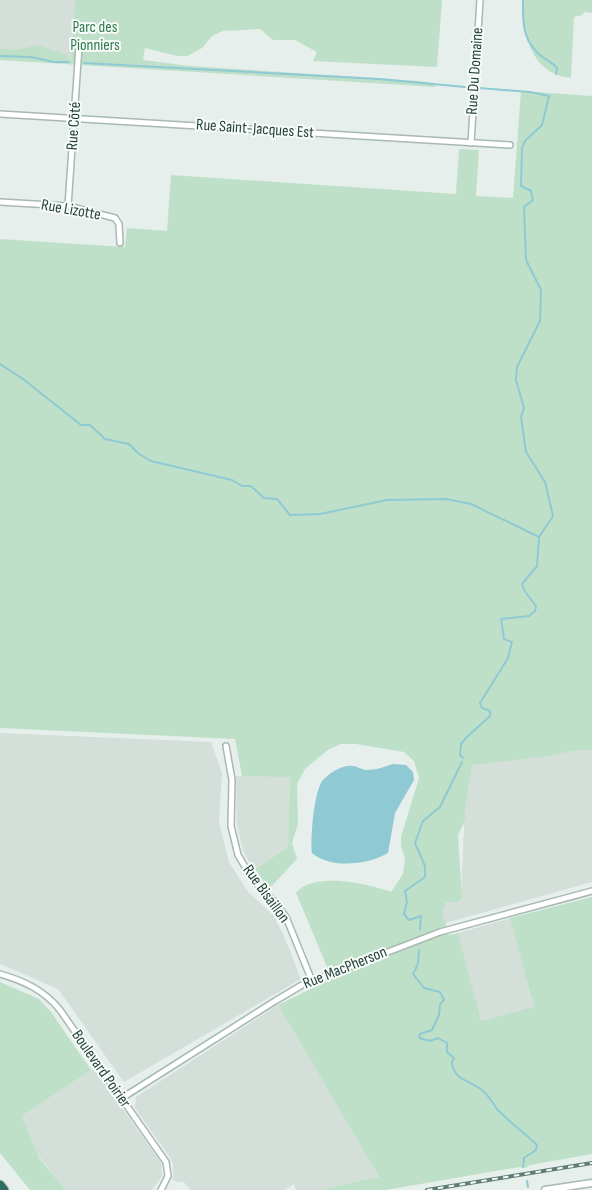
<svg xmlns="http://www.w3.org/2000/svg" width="592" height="1190" font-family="'Sofia Sans Condensed',sans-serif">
<rect width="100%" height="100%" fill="#e6efeb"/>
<g fill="#d4dfda">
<path d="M0,0h75l-4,65 -55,-15 -16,-2z"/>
<path d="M0,733l211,9 11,31 -3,49 10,40 19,30 25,23 10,19 18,45 -177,103 -66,-93 -58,-25z"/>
<path d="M468,747l124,3v132l-150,42 -2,-24 21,-8z"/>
<path d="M236,776h54l-2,71 -35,23 -10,-20 -6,-25z"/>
<path d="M511,918l23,90 -54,13 -22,-88z"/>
<path d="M278,1005l101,172 -61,13h-22l-2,-6 -9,6h-95l-6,-8h-8l-3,-2v-16l-4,-8 -32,-45 -2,-4 1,-10z"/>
<path d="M94,1068l67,95 1,13 -10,14h-86l-29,-36 -15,-38z"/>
</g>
<g fill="#bfe0c8">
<path d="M75,0h367l-5,67 -124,-6 4,-9 -22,-12h-22l-13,-11 -37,2 -11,5 -10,12 -15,8h-10l-32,-8 -2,12 47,6 230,15 12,2 4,4 -436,-27v-12l16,2 22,-5 29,10 4,6z"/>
<path d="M523,0h69v13l-8,-1 -1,3 -9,2 -3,61c-40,-4 -49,-44 -48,-78z"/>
<path d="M521,91l71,5v654h-16l-27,6 -77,9 -7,43v13l-7,14 4,63 -4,4h-12l-4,10 7,23 9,-2 23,88 53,-14 -24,-89 82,-21v257l-62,11 -4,3 -7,-1 -133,23h-68l61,-13 -101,-172 51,-25 -5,-10 4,-1 -32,-76c17,-22 73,-9 95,-1l12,-18 2,-16 -4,-12v-9l18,-59 -5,-17 -10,-9 -48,-8h-15l-12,5 -24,20 -8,15 1,40 -6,19 5,16 -28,30 -14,-20 33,-22 2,-70 -48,-1 -7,-37 -235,-11v-489l125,8 2,-19 40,3 4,-56 285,19 3,-45 20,1 -3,46 37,2z"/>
<path d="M0,982l39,17 12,13 40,58 -69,46 17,42 27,32h-36l-30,-37z"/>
</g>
<path fill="#8ec9d4" d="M393,764l13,1 7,7 1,8 -19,33 -7,40c-20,12 -58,16 -76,0 -2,-14 2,-60 10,-72 5,-6 18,-15 26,-15 7,-1 12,3 18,4 10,0 18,-3 27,-6z"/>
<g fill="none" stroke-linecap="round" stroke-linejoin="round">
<g stroke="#8ec9d4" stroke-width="2">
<path d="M523,0c0,18 -1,36 12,50 6,8 16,11 22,18l-1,6"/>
<path d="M0,56l31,1 23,5h15"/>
<path d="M84,63l295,16 86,8"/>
<path d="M0,364l23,15 58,46h9l15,14 24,5 10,10 12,7 81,19 10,6h9l13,12 13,1 13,16 30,-1 67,-14 59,-1 25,5 68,33"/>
<path d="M463,758l-3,-3 1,-11 5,-6 24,-22v-5l-8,-3 -2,-5 28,-45 4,-16 -8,-3 -3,-20 28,-3 6,-5 1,-5 -12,-16 -2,-6 15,-18 2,-29 14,-21 -8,-34 -19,-30 -5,-35 3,-9 -8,-28 1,-13 23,-46 1,-31 -15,-30 -2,-53 9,-7 -2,-9 -10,-5 1,-38 3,-7 17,-16 7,-29 -19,-4 -51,-4"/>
<path d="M420,929l1,-13 -12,4 -5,-6 3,-12 -2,-11 20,-14v-11l-10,-23 8,-22 17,-14 22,-45"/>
<path d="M419,950l-1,14 -5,10 11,14 16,4 4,8 -4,4 -1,11 -7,15 -12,4 -1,4 11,3 8,-3 9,5v9l7,6 -2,4c1,19 19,18 31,29 6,5 10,12 14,18 12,13 27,23 40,36l-1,5 -12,8 -1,9"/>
<path d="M527,1181l1,6"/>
</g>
<g stroke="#a8b8b2" stroke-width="8">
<g id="minor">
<path d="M0,114l510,31"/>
<path d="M471,143l9,-143"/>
<path d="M0,202l68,4 47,12 4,6 1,19"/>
<path d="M68,206l11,-160"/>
<path d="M226,746l6,34 -1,46 7,29 15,25 20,20 13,17 26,64"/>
<path d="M0,974c24,7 44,16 60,36l106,152 2,14 -7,14"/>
<path d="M122,1098l153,-97 27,-16 138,-53 152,-41"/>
</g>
</g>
<g stroke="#a8b8b2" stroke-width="9">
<path id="tertiary" d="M545,1190l47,-7"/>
</g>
<g stroke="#c2cac8" stroke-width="11">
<path id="motorway" d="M0,1185l4,5"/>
</g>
<use href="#minor" stroke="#fff" stroke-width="5"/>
<use href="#tertiary" stroke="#fff" stroke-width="6"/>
<use href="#motorway" stroke="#2f6f62" stroke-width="9"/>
<g stroke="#5f7d75" stroke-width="4">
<path id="rail" d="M427,1190l165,-27"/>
</g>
<use href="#rail" stroke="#f7fbf9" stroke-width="2" stroke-dasharray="5.5" stroke-linecap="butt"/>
</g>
<g text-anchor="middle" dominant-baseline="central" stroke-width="4" stroke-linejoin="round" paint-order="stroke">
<g font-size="16" fill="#2d7a4b" stroke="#f7fbf9">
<text x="95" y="27">Parc des<tspan x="95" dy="18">Pionniers</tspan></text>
</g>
<g font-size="16" fill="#24423a" stroke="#f7fbf9">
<text transform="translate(475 71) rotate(-86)">Rue Du Domaine</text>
<text transform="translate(74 126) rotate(-86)">Rue Côté</text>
<text transform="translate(255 129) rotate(4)">Rue Saint-Jacques Est</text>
<text transform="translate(71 210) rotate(10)">Rue Lizotte</text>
<text transform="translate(266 894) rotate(54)">Rue Bisaillon</text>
<text transform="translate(345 968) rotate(-22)">Rue MacPherson</text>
<text transform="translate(101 1069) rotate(55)">Boulevard Poirier</text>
</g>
</g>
</svg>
